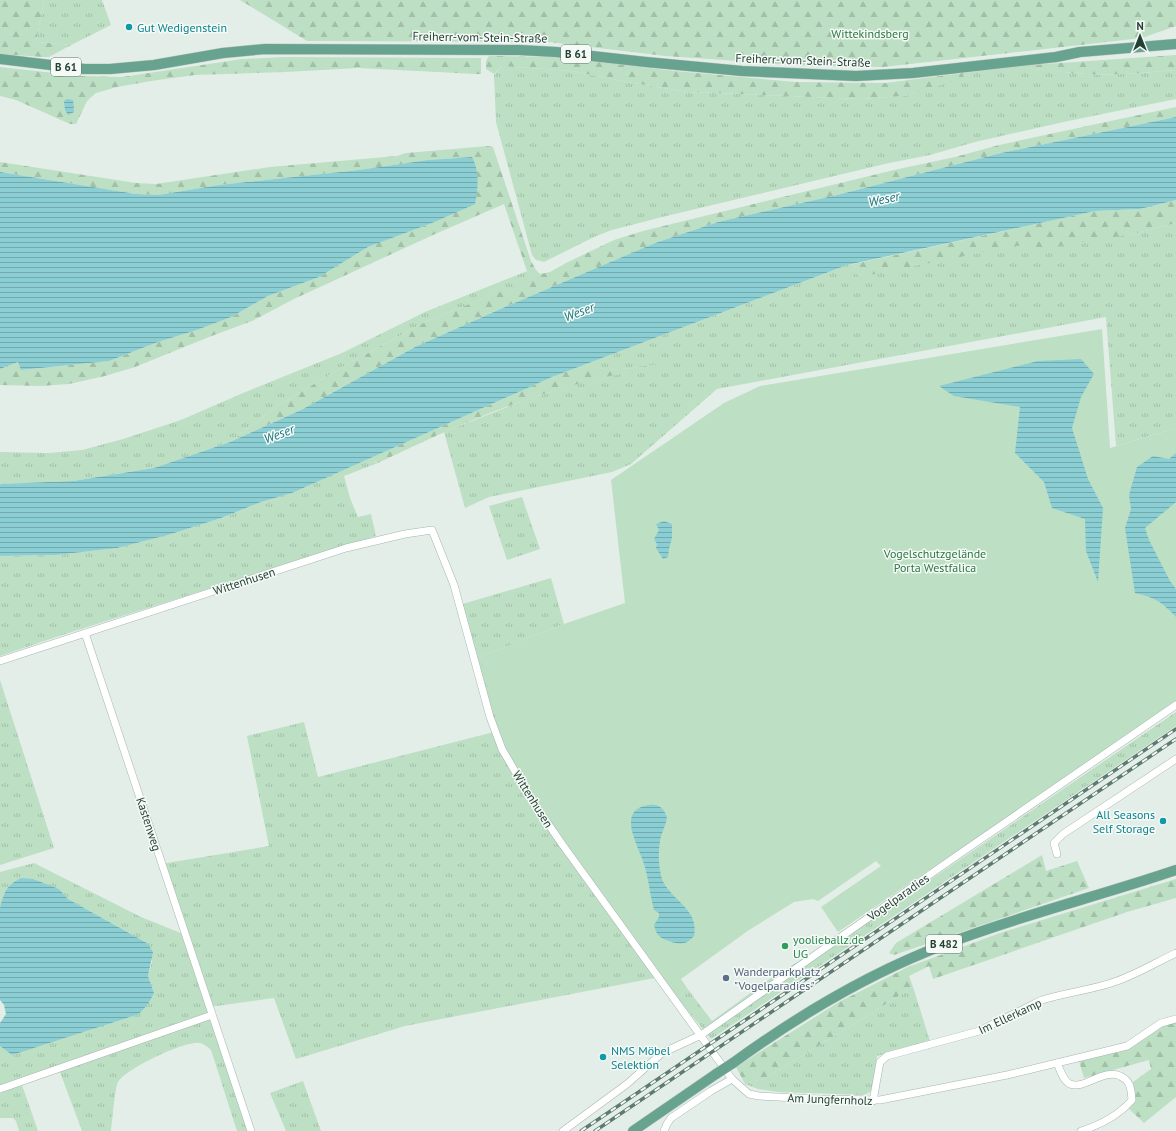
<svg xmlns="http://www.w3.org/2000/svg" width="1176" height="1131" font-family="'PT Sans',sans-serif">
<defs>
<pattern id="grass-tufts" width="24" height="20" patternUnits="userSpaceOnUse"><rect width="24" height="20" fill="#bddfc3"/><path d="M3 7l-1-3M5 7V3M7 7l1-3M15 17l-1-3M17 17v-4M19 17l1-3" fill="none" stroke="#a2c0a8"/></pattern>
<pattern id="forest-firs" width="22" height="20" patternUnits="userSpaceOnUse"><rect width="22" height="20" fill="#bddfc3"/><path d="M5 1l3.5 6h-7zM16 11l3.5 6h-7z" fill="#a2c0a8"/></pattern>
<pattern id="water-rules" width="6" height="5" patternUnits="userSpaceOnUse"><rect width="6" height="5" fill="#8bced3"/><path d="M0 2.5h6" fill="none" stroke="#71a9ac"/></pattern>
</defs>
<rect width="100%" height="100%" fill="#e4eee8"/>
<g fill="url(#grass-tufts)">
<path d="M44,0h58l9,25 -40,20 -35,-3z"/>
<path d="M1031,65l1,4c19,1 37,4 55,5 30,2 60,-2 89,-4v29l-108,22 -93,21 -45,13 -41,8 -227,54 -50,13 -18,7 -50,25 -8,-2 -4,-5 -36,-133 -2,-47 8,-9 70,5 55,11 61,10 171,7 46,-3 59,-19 -1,-4z"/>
<path d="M1176,223v205l-60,18 -10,-129 -389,72 -86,75 -19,8 -123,25 -24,11 -21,-76 81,-32 50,-16 83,-19c-20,2 -55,9 -72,-1l261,-99 7,-1 1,8 160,-26 118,-12z"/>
<path d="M527,271l7,8 -105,41 -85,46 -65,39 -49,37 -76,26 -81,13 -73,3v-32l49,1 33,-3 41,-11 58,-19 62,-27 99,-40 83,-41z"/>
<path d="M372,457l2,5 4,1 -34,13 6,22 8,19 13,-3 5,22 -317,100 -59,20v-100l56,-1 61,-7 51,-13 53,-17 40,-16 31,-9z"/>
<path d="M522,497l18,52 -33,11 -18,-54z"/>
<path d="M551,578l13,46 -84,33 180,320 -255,49 -109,33 -22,-61 -65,9 41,124h-13l-26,-81c-5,-4 -9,-8 -16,-7 -16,1 -68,25 -77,39 -3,5 -6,41 -7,49h-29l-22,-59 -38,13 16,46h-19l-3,-10 -3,-3h-13v-72l13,9 141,-62 -6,-17 4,-14 -5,-19 -79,-44 -9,-10 -12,-4 -43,8 -4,15v-36l34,-9 107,54 42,17 -22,-70 108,-18 -22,-110 57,-14 14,55 176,-45 -38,-126z"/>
<path d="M0,680l54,168 -54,17z"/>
<path d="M1176,712v14l-465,313 -33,-40 9,-11 25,33 59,-43 137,-83z"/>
<path d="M913,987l17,54 -53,15 -5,35 -8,4 -86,-3 -20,-3 -13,-5 20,-6 65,-39z"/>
<path d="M303,1081l18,50h-35l-16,-38z"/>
</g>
<g fill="url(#forest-firs)">
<path d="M0,0h44l-8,42 35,3 -22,12h-6l-43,-3z"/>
<path d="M240,0h936v26l-34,12 -187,21 -72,8 -73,-1 -145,-10 -116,-14 -242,-1z"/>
<path d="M1176,55v15c-30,2 -59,6 -89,4 -19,-1 -37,-4 -55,-5l-1,-4z"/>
<path d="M489,56l61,1 58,6 67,8 121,11 89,1 78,-10 1,5 -59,18 -46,3 -171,-7 -61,-10 -55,-11 -70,-5 -8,8 -8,-5v-8z"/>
<path d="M284,57l197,1v16h-5l-118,-6 -72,4 -91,3 -44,6 -34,6 -21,6 -9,8 -11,23h-6l-54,-24 -16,-4v-29l81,9 41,1 120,-18z"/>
<path d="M1176,107v10l-175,36 -164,42 -119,27 -63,21 -150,64 -90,40 -112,62 -73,33 49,-37 65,-39 85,-46 104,-41 -6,-8 -23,-67 -71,31 -139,64 -42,22 -43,16 -74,30 -30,9 -36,8 -28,2 -41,-1v-16l18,-7 4,8 87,-9 49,-19 39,-12 34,-13 37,-21 51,-19 49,-30 64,-24 40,-66 -43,3 -70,10 -140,15 -61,10 -22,-1 -136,-22v-10l136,21 20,1 114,-17 127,-11 9,-3 82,-7 5,1 38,114 5,9 4,4 10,-2 16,-9 48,-23 29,-9 251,-61 61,-13 44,-12z"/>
<path d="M1176,200v23l-43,11 -99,16 -3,-5 -16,1 -156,31 -4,-5 -1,-8 241,-53 45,-2z"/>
<path d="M586,364c18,10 53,3 73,0l-4,3c-44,8 -87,18 -129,33 -51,17 -99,40 -148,63l-5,-2 -1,-4 180,-80z"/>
<path d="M1042,855l4,16 31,-10 12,27 -195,67 -5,-2 7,-10z"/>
<path d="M1176,879v19l-49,14 -194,67 -4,-13 -20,10 4,11 -83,52 -65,39 -20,6 -9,-17 103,-65 69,-35 92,-34z"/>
<path d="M1176,1022v75l-32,26 -15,-14 6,-12 -2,-15 18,-13 -2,-9 -65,18 -5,-17 50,-12 35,-24z"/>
</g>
<path fill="#bddfc3" d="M1102,329l8,119 66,-20v274l-338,230 -17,-25 60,-41 -5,-5 -58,40 -5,-2 -19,3 -45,28 -68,49 6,9 -9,11 -144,-199 -27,-47 -8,-22 -19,-74 84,-33 61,-21 -14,-123 113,-77 36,-17z"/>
<g fill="url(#water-rules)">
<path d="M67,99l6,1 1,12 -6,3 -3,-5 -1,-9z"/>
<path d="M1176,117v83l-36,9 -45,2 -248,54 -295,112 -260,116 -31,9 -40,16 -53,17 -51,13 -61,7 -56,1v-72l73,-3 81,-13 76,-26 73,-33 112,-62 90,-40 150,-64 63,-21 119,-27 164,-42z"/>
<path d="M472,157c8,16 6,30 3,47l-43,19 -64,24 -49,30 -51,19 -37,21 -34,13 -39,12 -49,19 -88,9 -3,-8 -18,7v-197l136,22 22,1 61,-10 140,-15 69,-10z"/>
<path d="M1081,359l13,15 -13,23 -9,31 16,51 15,29 -5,74 -12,-31 -1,-32 -33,-11 -8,-26 -29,-29 5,-46 -66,-11 -15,-10 99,-25z"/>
<path d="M1176,453v49l-31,26 4,12 21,41 6,8v28c-14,-15 -20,-19 -41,-24l-10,-65 6,-19 -2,-14 8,-28 16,-11 16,3z"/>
<path d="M664,521l8,3v14l-3,11 -1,8 -5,2 -7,-11 1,-4 -3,-5 5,-9 -3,-6z"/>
<path d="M649,805c10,-1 15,3 18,13 -1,6 -4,12 -6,18 -3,12 -3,30 1,43 7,20 38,30 32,57 -2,2 -5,5 -7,6 -8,4 -21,-1 -28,-6 -3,-3 -4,-7 -5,-11l5,-8v-4l-5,-3c-4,-14 -5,-29 -9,-43 -5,-20 -31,-57 4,-62z"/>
<path d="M21,878l12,1 26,10 9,10 79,44 6,9 -5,24 6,17 -6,11 -9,10 -127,41 -12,-9v-23l6,-9 -2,-9 -4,-5v-92c4,-16 6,-22 21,-30z"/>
</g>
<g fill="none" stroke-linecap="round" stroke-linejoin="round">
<g stroke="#a6b6af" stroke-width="8">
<g id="minor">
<path d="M85,633l166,498"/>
<path d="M0,661l346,-113 59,-14 27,-4 22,55 36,132 12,32 29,50 31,45 170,235 17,15 10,2 59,3 62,1 127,-25 120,-29 34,-23 15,-4"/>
<path d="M1057,854l-3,-11 9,-9 113,-75"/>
<path d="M1057,1063c3,6 6,18 13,21 14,6 34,-16 50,-8 11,5 11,13 12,24 -13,15 -32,25 -51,31"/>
<path d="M0,1089l212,-74"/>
<path d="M873,1101l7,-39 7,-6 92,-25 63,-31c25,-8 51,-10 75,-19 20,-7 40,-19 59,-28"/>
<path d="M563,1131l64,-47 35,-31 39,-18 254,-178 221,-152"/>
<path d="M664,1131l3,-7 4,-6 40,-27 21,-12"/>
</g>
</g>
<g stroke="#c1cac6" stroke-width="11">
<g id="primary">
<path d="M0,59l84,10h26l44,-4 69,-12 42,-4 254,1 37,2 90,10 96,9 114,5 57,-3 143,-16 24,-5 96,-8"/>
<path d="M733,1063c66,-48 136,-90 213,-119 75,-29 154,-48 230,-74"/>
<path d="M633,1131l83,-57"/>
</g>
</g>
<use href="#minor" stroke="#fff" stroke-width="7"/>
<use href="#primary" stroke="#68a38f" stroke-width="10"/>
<g stroke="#5d7b70" stroke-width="3.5">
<g id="rail">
<path d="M581,1131l595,-402"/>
<path d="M595,1131l581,-392"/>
</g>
</g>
<use href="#rail" stroke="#f5faf7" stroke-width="2" stroke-dasharray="6" stroke-linecap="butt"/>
<g stroke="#c1cac6" stroke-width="11" stroke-linecap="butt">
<path id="primary-bridge" d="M716,1074l17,-11"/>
</g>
<use href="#primary-bridge" stroke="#68a38f" stroke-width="10"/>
</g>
<g fill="#0f9aa8" stroke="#f5faf7" stroke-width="1.5">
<circle cx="129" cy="27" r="4"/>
<circle cx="1163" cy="821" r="4"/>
<circle cx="603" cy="1057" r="4"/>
</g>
<circle fill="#2e9e5b" stroke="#f5faf7" stroke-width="1.5" cx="785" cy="946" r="4"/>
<circle fill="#5c6f8a" stroke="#f5faf7" stroke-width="1.5" cx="726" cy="978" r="4"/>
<g text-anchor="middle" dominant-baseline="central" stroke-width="3" stroke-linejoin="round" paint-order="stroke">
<g fill="#f5faf7" stroke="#62786f" stroke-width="1">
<rect x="561" y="45" width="30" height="18" rx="3"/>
<rect x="51" y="58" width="30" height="18" rx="3"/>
<rect x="926" y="935" width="36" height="18" rx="3"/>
</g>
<g font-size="11" font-weight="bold" fill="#234035">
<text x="576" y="54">B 61</text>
<text x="66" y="67">B 61</text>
<text x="944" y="944">B 482</text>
</g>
<g font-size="12" fill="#0d838f" stroke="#f5faf7" text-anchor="start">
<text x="137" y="27">Gut Wedigenstein</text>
<text x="1155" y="814" text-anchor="end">All Seasons<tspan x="1155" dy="14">Self Storage</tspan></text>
<text x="611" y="1050">NMS Möbel<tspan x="611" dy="14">Selektion</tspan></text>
</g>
<g font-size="12" fill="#2c7743" stroke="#f5faf7">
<text x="870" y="33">Wittekindsberg</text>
<text x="935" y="553">Vogelschutzgelände<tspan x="935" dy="14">Porta Westfalica</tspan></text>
</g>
<g font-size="12" fill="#234035" stroke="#f5faf7">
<text transform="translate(480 37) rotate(1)">Freiherr-vom-Stein-Straße</text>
<text transform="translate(803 60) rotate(2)">Freiherr-vom-Stein-Straße</text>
<text transform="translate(244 581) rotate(-18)">Wittenhusen</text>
<text transform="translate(533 799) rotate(58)">Wittenhusen</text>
<text transform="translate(149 824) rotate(72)">Kastenweg</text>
<text transform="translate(898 897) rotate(-35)">Vogelparadies</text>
<text transform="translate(1010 1016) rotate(-25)">Im Ellerkamp</text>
<text transform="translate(830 1099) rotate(2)">Am Jungfernholz</text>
</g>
<g font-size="12" fill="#27864d" stroke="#f5faf7" text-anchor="start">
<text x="793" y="939">yoolieballz.de<tspan x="793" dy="14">UG</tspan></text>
</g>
<g font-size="12" fill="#4e5e75" stroke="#f5faf7" text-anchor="start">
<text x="734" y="971">Wanderparkplatz<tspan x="734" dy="14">"Vogelparadies"</tspan></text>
</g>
<g font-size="13" font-style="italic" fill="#1c757d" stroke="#f5faf7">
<text transform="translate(884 199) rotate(-12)">Weser</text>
<text transform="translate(579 312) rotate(-21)">Weser</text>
<text transform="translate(279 434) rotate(-21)">Weser</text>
</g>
</g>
<g transform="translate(1140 36)" stroke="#f5faf7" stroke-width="3" paint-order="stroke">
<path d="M0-3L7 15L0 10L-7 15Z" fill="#234035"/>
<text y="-6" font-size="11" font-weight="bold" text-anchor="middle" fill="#234035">N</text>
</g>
</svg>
